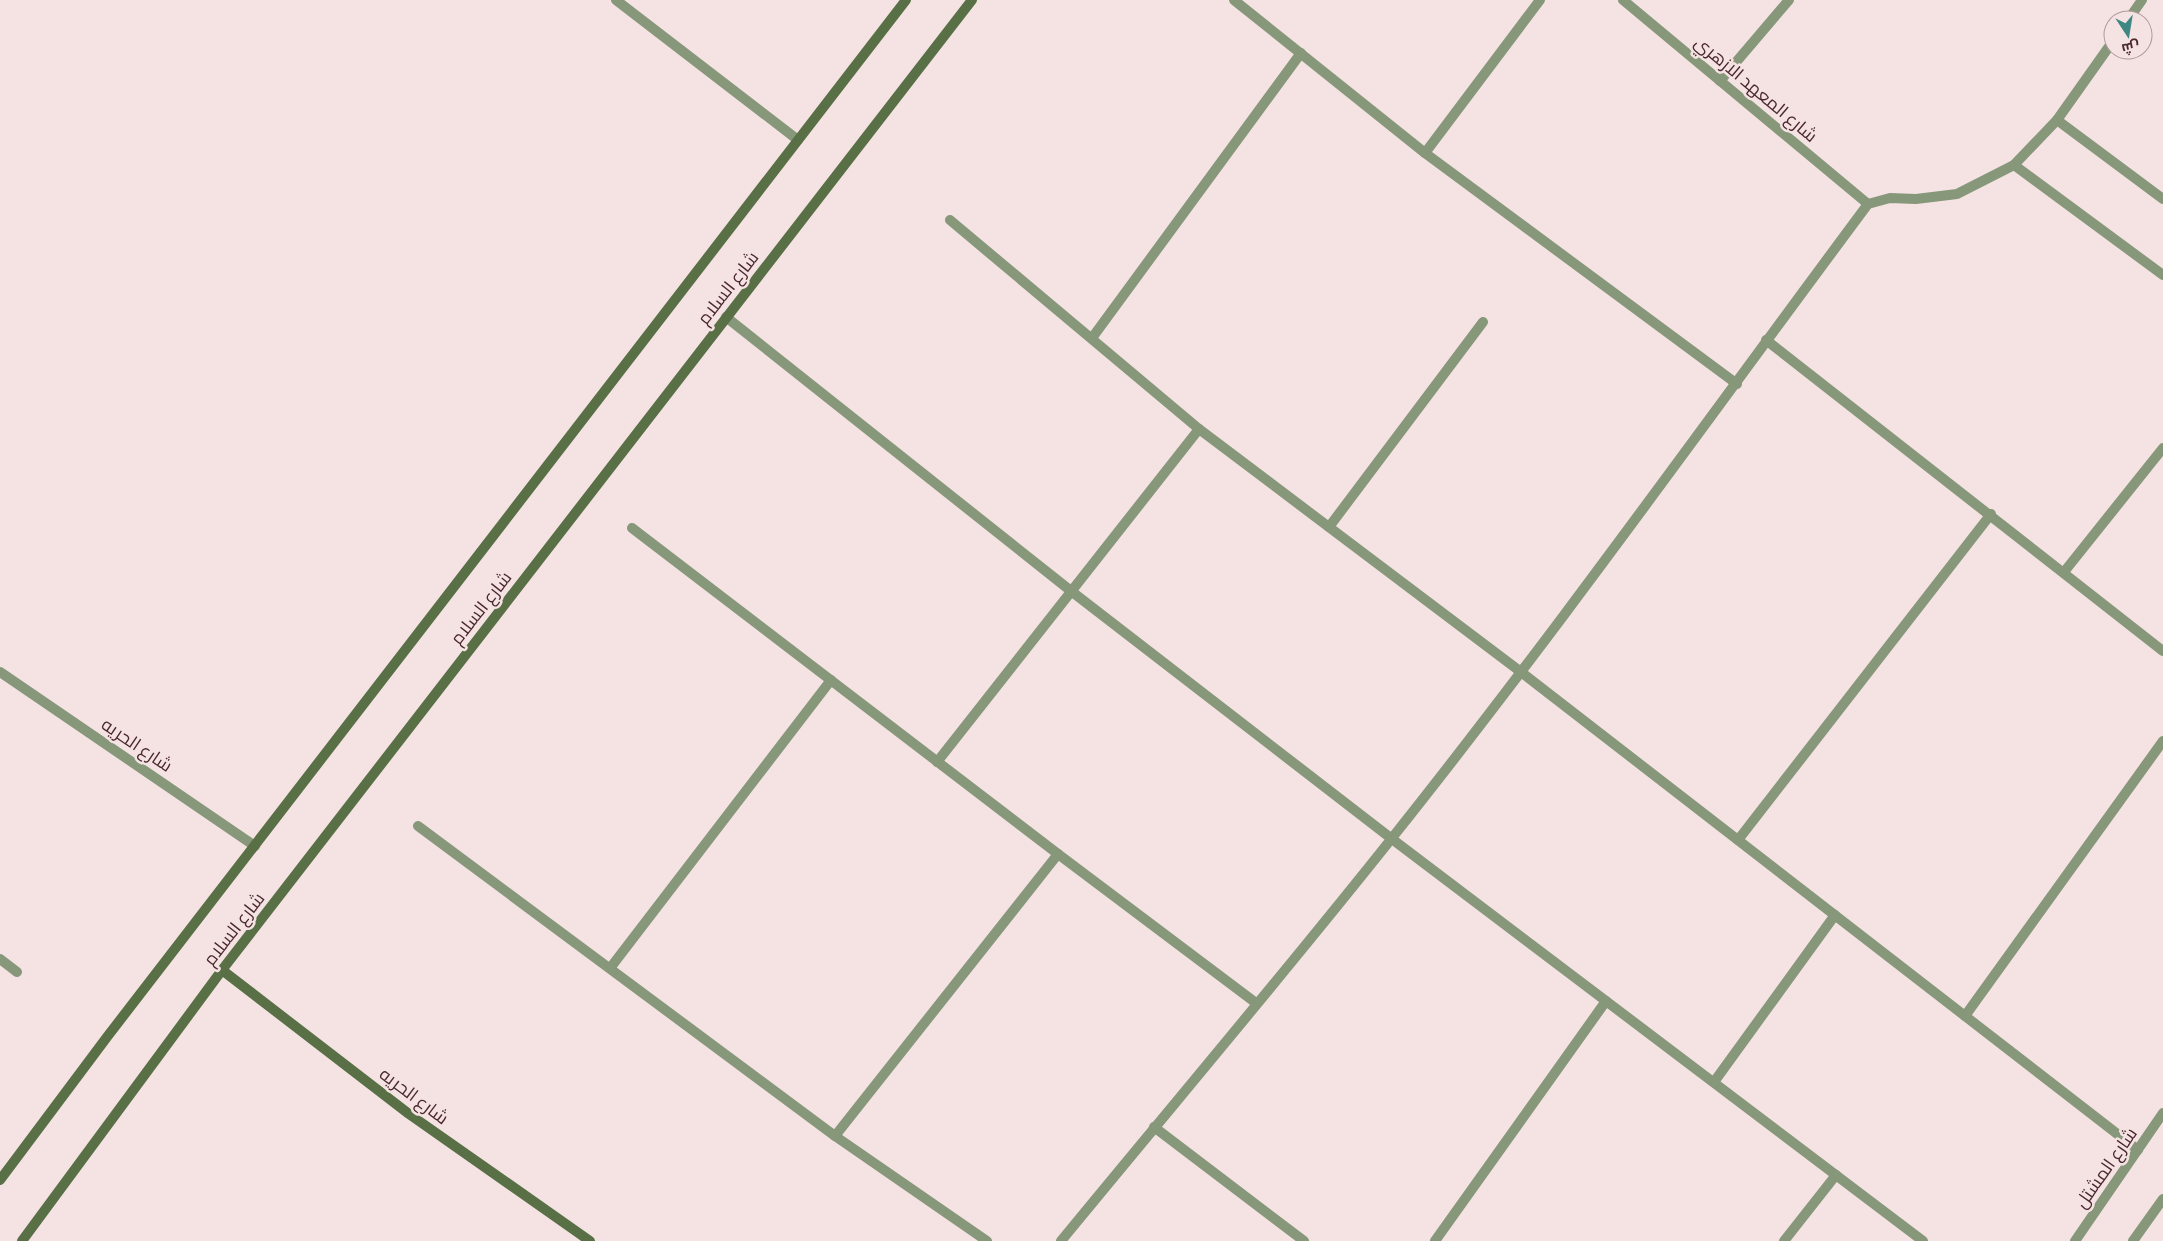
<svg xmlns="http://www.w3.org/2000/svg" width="2163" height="1241" font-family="'Crimson Pro',Cairo,serif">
<rect width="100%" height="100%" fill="#f5e3e4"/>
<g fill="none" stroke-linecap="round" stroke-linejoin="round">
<path stroke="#879779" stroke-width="10" d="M616,0l182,140"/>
<g stroke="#879779" stroke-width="10">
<path d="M1234,0l191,153 312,231"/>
<path d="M1623,0l245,204"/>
<path d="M2128,20l14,-20"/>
<path d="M1720,81l69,-81"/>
<path d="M2057,120l106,79"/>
<path d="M1425,153l115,-153"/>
<path d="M2014,165l149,110"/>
<path d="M950,220l249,209 322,243 617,478"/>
<path d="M726,317l345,274 321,248 531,402"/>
<path d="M1092,338l209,-285"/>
<path d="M1766,340l397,311"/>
<path d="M1329,527l154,-205"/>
<path d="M632,528l426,326 198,149"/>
<path d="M2064,572l99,-124"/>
<path d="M0,672l255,174"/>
<path d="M937,762l262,-333"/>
<path d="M418,826l417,310 152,105"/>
<path d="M1738,840l253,-326"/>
<path d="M0,959l17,13"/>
<path d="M611,967l220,-287"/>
<path d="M1965,1016l198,-275"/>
<path d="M1714,1082l121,-167"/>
<path d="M1154,1127l150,114"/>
<path d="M835,1136l223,-282"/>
<path d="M1061,1241c110,-134 223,-267 331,-403 165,-207 318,-422 476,-634l22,-6 26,1 41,-5 57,-29 43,-45 56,-79"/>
<path d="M1435,1241l171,-240"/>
<path d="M1784,1241l52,-66"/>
<path d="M2075,1241l88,-128"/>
<path d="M2133,1241l30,-42"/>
</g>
<g stroke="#596f45" stroke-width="10">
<path d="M222,970l187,144 181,127"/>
<path d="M0,1180l107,-143 799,-1037"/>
<path d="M22,1241l200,-271 750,-970"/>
</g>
</g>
<g text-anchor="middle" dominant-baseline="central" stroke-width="5" stroke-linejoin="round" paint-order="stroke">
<g font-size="18" fill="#4a282d" stroke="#f5e3e4">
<text transform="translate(1756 89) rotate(40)">شارع المعهد الازهري</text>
<text transform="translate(728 288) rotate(-52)">شارع السلام</text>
<text transform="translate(481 608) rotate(-52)">شارع السلام</text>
<text transform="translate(137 745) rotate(34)">شارع الحريه</text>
<text transform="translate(234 929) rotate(-52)">شارع السلام</text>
<text transform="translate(414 1096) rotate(37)">شارع الحريه</text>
<text transform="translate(2106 1168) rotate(-55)">شارع المشتل</text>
</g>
</g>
<g transform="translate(2128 35) rotate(168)"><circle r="24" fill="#f5e3e4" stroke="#b1989b"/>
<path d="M0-4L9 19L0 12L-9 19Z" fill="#3f8783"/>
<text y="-8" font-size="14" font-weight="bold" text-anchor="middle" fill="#4a282d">ش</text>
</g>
</svg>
